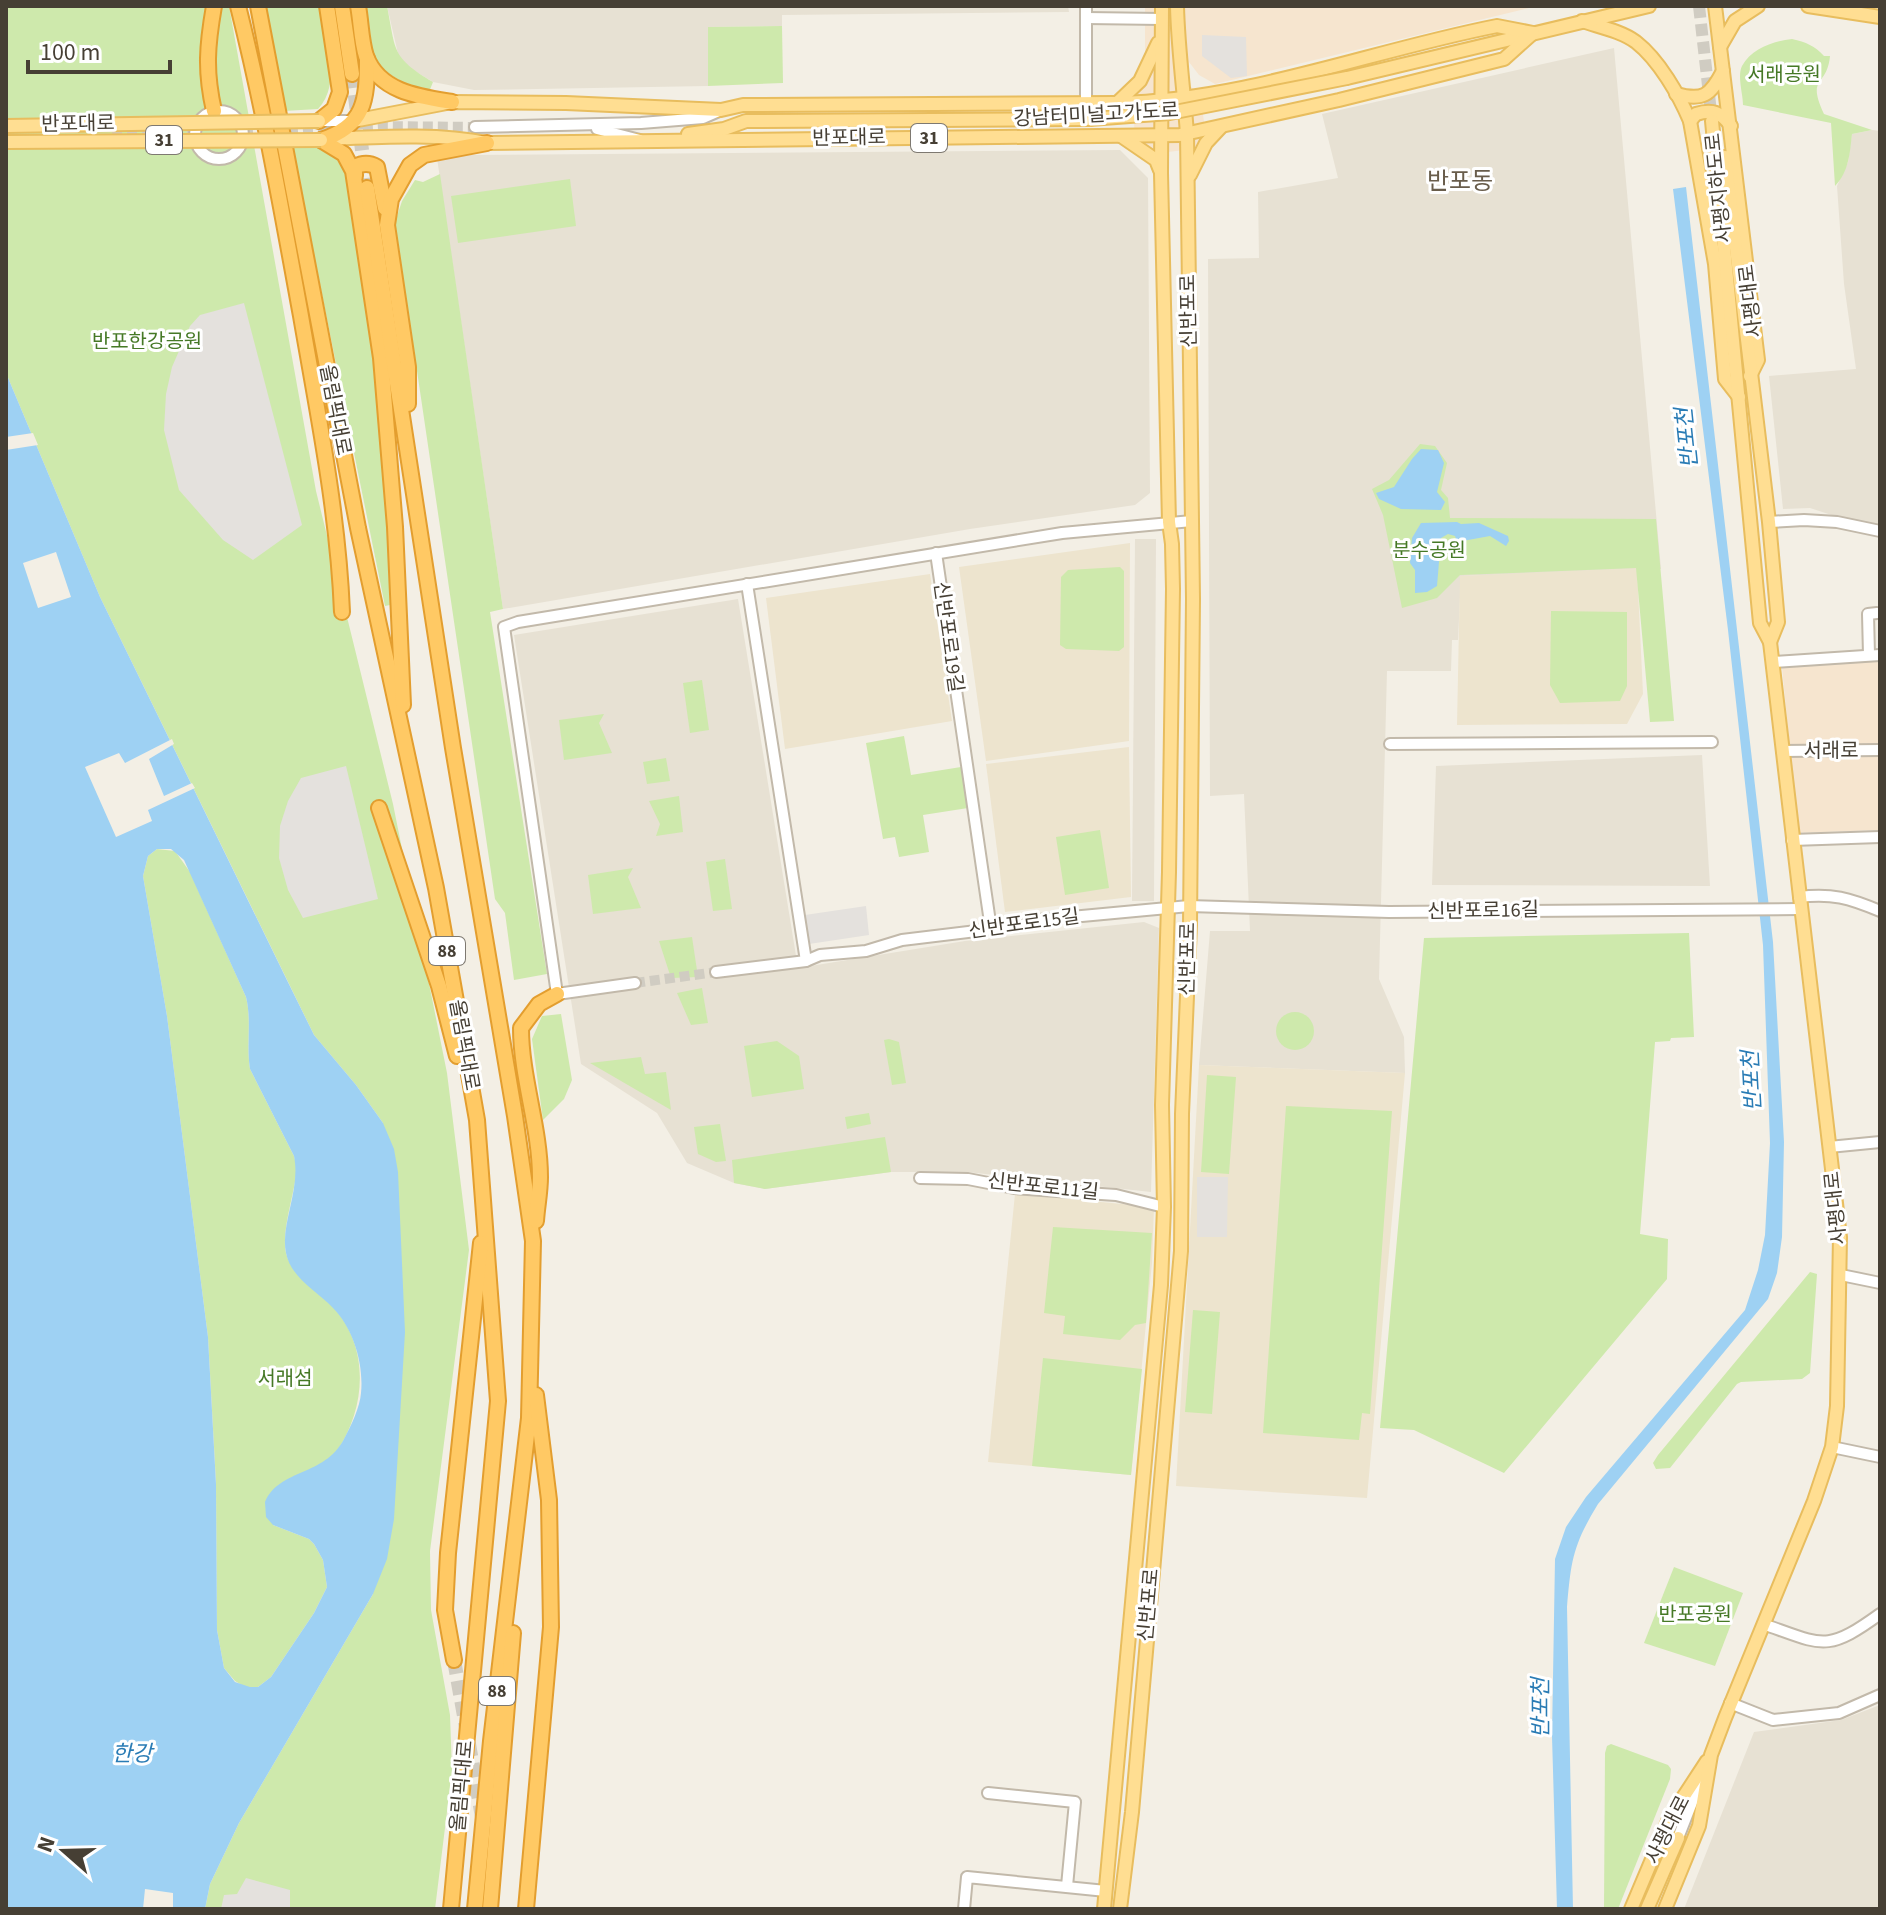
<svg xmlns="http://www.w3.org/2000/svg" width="1886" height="1915" font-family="'Source Sans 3','Noto Sans KR',sans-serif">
<rect width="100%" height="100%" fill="#f3efe5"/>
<g fill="#e7e1d3">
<path d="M387,6h681l1,6 -287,3v11l-74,1v59l-234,4 -41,-8 -25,-15 -9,-9z"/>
<path d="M1614,48l47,521 -200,7 -3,64h-6l-1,31h-64l-8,308 25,58 1,36 -206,-8 11,-134h40l-6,-137 -34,2 -2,-537 51,-1 -1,-66 80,-14 -16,-64z"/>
<path d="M1872,130l8,1v394l-27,-3 -43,-14 -27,1 -14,-133 87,-7 -12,-85 -7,-98 11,-24 4,-28z"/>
<path d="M1120,150l28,28 2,315 -15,12 -165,24 -467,80 -66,-451 33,-3z"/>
<path d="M1135,539h21l-2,362h-22z"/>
<path d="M738,599l60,369 167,-27 179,-19 15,6 -8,264 -184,-20h-76l-126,17 -31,-6 -47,-20 -30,-50 -76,-49 -67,-429z"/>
<path d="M1702,755l8,131 -278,-1 4,-119z"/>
<path d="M1880,1705v204h-196l70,-177 87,-12z"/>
</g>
<g fill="#f6e5cf">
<path d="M1145,6h392l-322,78 -16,-9 -10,-13v23l11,10 6,40 -13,14 -34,4 -24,-12 -3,-59 13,-25z"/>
<path d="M1880,659v171l-82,3 -16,-166z"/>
</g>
<g fill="#ede4ce">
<path d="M1130,543l-1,198 -143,20 -27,-194z"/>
<path d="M1637,568l6,126 -16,30 -170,1 3,-149z"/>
<path d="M930,574l22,147 -167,28 -19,-151z"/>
<path d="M1129,747l2,150 -126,15 -19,-148z"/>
<path d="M1199,1065l206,8 -38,425 -191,-12z"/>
<path d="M1015,1194l139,13 -2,56 -21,212 -143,-13z"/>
</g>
<g fill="#cee9ac">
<path d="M6,6h223l87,485 77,313 54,269 22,177 -39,301 1,59 19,105 2,56 -17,138h-230l5,-25 29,-61 134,-229 10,-471 -27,-38 -42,-50 -214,-438 -94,-224z"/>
<path d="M266,6h53c6,32 24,77 -1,103l-34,2z"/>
<path d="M362,6h25c9,45 4,51 46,76l-4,10c-19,-5 -53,-21 -59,-40 -5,-14 -6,-31 -8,-46z"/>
<path d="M782,26l1,57 -75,3v-59z"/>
<path d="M1792,39c14,3 23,7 32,17h6c-3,32 -24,19 -6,58l48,16 -20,4c-2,18 -3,38 -17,52l-4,-63 -88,-18c0,-11 -6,-29 -1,-39 10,-18 32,-25 50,-27z"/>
<path d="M292,146c29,0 48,4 56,34l34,227 8,198 -5,1z"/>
<path d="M440,174l63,435 -13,3 57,362 -33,6 -9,-67 -10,-14 -100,-677 7,-21 13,-21 8,2z"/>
<path d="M570,179l6,47 -118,17 -7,-47z"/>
<path d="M1420,444l15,2 12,17 -6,27 7,8 2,20 206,1 18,202 -24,1 -14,-154 -176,7 -23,23 -35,10 -19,-93 -11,-26 17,-9z"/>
<path d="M1120,567l4,4v76l-5,4 -53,-2 -6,-4 1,-68 7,-7z"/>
<path d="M1551,611l76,1v74l-7,15 -60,2 -10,-18z"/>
<path d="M702,680l7,50 -19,3 -7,-50z"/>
<path d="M604,714l-5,9 13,30 -48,7 -5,-40z"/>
<path d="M904,736l7,39 50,-8 7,41 -45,7 6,37 -30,5 -4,-20 -12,2 -17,-96z"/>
<path d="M666,758l4,23 -23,3 -4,-22z"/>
<path d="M679,796l4,36 -27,4 4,-12 -11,-23z"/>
<path d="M1100,830l9,58 -44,7 -9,-58z"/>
<path d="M157,849l18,2 15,21 56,125c6,25 0,48 4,72l44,87 3,12c-2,25 -16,62 -11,85 6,24 32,38 48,55 36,40 32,100 3,143 -5,7 -12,10 -18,16 -16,18 -30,39 -46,58l36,14 5,5 9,16 4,27 -13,26 -43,64 -13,10h-13l-10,-6 -11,-13 -7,-38 -1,-147 -8,-146 -41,-321 -24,-140 5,-20z"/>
<path d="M725,859l7,50 -19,2 -7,-49z"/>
<path d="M633,868l-5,9 13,31 -48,6 -5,-39z"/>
<path d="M1689,933l5,104 -23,1 -1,3 -15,1 -15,192 28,5 -1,40 -163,194 -90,-43 -34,-2 44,-490z"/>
<path d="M692,937l6,40 -27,1 -12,-37z"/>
<path d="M702,988l6,35 -17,2 -14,-32z"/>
<circle cx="1295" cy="1031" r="19"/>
<path d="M561,1014l11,66 -8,19 -21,21 -11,-81 10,-23z"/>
<path d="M889,1039l10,3 7,41 -14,2 -8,-45z"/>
<path d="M777,1041l22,15 5,33 -52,8 -8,-51z"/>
<path d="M641,1057l4,17 21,-2 5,38 -81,-47z"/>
<path d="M1207,1075l29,2 -7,97 -28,-2z"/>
<path d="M1286,1106l106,5 -22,303 -8,-1 -3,27 -96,-7z"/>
<path d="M869,1113l2,11 -24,5 -2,-12z"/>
<path d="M720,1124l6,37 -10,1 -18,-8 -4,-27z"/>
<path d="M885,1137l6,35 -126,17 -31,-6 -2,-23z"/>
<path d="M1053,1227l99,6 -6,90 -11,2 -15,15 -57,-6 2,-18 -21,-3z"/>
<path d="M1810,1272l7,2 -7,99 -8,6 -61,3 -4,2 -67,84 -14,1 -3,-6 5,-8z"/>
<path d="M1193,1310l27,2 -8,102 -27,-2z"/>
<path d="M1043,1358l99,11 -11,106 -99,-9z"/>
<path d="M1674,1567l69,26 -28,73 -71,-23z"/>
<path d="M1611,1744l57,21 3,4 -1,10 -52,130h-14l1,-156 2,-7z"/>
</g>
<g fill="#e4e1dd">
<path d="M1202,35l44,2 1,39 -16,2 -29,-22z"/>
<path d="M244,303l58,222 -49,35 -30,-20 -44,-50 -15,-60 2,-36 6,-27 18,-41 10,-11z"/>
<path d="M346,766l32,133 -75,19 -15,-28 -9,-32 1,-32 8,-25 13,-23z"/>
<path d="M866,906l3,29 -60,9 -4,-29z"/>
<path d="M1197,1177h31l-1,60h-30z"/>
<path d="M246,1878l44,12v19h-69l3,-14 13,-1z"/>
</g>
<g fill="#9ed1f3" fill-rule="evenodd">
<path d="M1686,187l87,755 11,200 -2,95 -5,36 -9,26 -170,205c-25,41 -27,56 -31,103l6,302h-16l-5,-173 3,-177 11,-32 20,-30 159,-187 13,-40 7,-35 5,-92 -7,-198 -35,-315 -55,-441z"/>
<path d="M6,373l94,224 183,375 31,63 42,50 27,38 11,26 4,23 7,160 -11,187 -7,40 -14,35 -134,229 -29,61 -5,25h-199zM56,552l15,45 -33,11 -15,-45zM157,849h14l13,11 62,137c6,25 0,48 4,72l44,87c7,34 -14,68 -8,97 5,25 30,37 47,55 20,20 31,56 28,85 -1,14 -10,33 -17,46 -20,38 -64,29 -79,63l1,15 7,8 36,14 5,5 9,16 4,27 -13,26 -43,64 -13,10h-8l-15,-5 -11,-14 -7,-38 -1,-146 -8,-147 -41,-321 -24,-140 5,-20z"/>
<path d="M1421,449l17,1 6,13 -7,29 8,10 -4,8 -40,-1 -22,-10 -3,-6 18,-6 18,-28z"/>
<path d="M1457,522l4,2 18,-1 29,13 1,5 -3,5 -16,-10 -33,6 -2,-6 -7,-2 -7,4 -4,48 -10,6 -12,1v-23l-5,-7 2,-25 9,-15z"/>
</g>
<g fill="#f3efe5">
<path d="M33,433l5,12 -32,5v-13z"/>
<path d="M172,739l2,5 -25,15 15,37 28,-13 3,5 -47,22 4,11 -36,16 -31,-70 34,-14 6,10z"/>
<path d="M145,1889l28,4v16h-30z"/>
</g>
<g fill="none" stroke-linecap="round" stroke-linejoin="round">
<g stroke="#d0ccc2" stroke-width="10" stroke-dasharray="10 5" stroke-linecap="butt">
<path d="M243,133l138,-7 94,1"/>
<path d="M112,135h82"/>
<path d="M635,983l81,-11"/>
</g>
<path stroke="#d0ccc2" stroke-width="12" stroke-dasharray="12 6" stroke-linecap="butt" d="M1699,6l13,115"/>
<g stroke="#d0ccc2" stroke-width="14" stroke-dasharray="14 7" stroke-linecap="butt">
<path d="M352,74l15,114"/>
<path d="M454,1660l28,157"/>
</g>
<g stroke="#c2b9aa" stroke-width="14">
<g id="minor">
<path d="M1086,6v97"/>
<path d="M1086,18l76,1"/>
<circle cx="219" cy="135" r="24"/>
<path d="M319,121h34"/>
<path d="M475,127l166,-4 62,-5 16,-7"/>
<path d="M597,129l43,11"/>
<path d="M1769,522l35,-2 33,2 43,9"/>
<path d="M936,553l55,376"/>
<path d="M747,584l59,377 14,-6 46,-4 36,-11 116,-14 21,-6 150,-14 200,6 411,-3"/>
<path d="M1869,655l-1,-41 9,-1"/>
<path d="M1773,662l107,-7"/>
<path d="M1390,744l322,-2"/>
<path d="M1782,751l98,-1"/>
<path d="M1792,840l88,-3"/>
<path d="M1799,897c33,-4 50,1 81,14"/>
<path d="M716,972l90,-11"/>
<path d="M635,983l-78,11 -53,-367 14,-5 544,-89 130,-12"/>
<path d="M1829,1147l51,-5"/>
<path d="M920,1178l48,1 46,9 102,7 48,12"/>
<path d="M1841,1275l39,8"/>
<path d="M1832,1447l48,10"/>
<path d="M1763,1624c60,21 63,29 117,-10"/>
<path d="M1730,1703l43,17 66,-7 41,-18"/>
<path d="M988,1793l87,9 -8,84"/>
<path d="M1678,1838l26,-66"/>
<path d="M964,1909l3,-32 139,14"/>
</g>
</g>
<g stroke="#e8bd5e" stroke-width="16">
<g id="major">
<path d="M1715,6l43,354 -8,16"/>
<path d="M1808,6l72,11"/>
<path d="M1582,21c18,6 39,10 54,21 23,18 43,53 54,79l25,143 10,115 14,18"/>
<path d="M1720,47l15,-26 23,-15"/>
<path d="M1347,78l302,-72"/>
<path d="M1676,94c27,7 34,2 47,-23"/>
<path d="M1117,103l23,-22 18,-38"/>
<path d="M353,121l99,-19 114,1 155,7 22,-5 374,-2c131,-3 252,-52 380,-77l36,7"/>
<path d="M1690,121l6,-7c16,-5 25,-2 35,12"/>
<path d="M688,134l36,-5 22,-8 344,-2"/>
<path d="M1121,136l35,24 4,10"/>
<path d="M327,139c52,-2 109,-6 160,4l693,-8 159,-35 165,-41 29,-26"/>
<path d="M1725,157l44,365 9,100 -8,20"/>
<path d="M1190,175l16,-32 15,-16"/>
<path d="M1104,1909l57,-624 3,-78 -2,-102 7,-233 4,-283 -1,-45 -3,-22 -8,-349 1,-167"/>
<path d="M1120,1909l12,-97 49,-561 1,-137 8,-189 3,-326 -6,-465c-3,-43 -9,-85 -10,-128"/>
<path d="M1631,1909l38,-90 38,-58"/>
<path d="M1647,1909l31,-71"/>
<path d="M1665,1909l34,-83 12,-71 14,-37 89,-217 18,-54 5,-41 3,-169 -70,-595 -10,-19 -48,-502"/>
</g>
</g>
<g stroke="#e39e2f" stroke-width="18">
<g id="highway">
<path d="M214,6c-7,40 -9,65 0,105"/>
<path d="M238,6c26,103 44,206 63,310 17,99 37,196 41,296"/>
<path d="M258,6l100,522 78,360 41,232 21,281 -47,508"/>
<path d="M342,6l10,68"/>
<path d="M358,6c3,16 3,35 8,50 13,36 54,41 86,46"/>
<path d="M319,121l15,-12 6,-17 -13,-86"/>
<path d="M321,140l23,14 9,17 28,187 14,169 8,178"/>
<path d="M321,140c44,-14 46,-40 46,-81"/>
<path d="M355,176v-9c7,-4 15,-4 22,0l8,41"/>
<path d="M367,188l86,560 62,368 18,125 -4,177 -38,323 -16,168"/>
<path d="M408,404v-37l-21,-142 4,-26 19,-34 14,-10 63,-12"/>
<path d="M379,808l60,178 18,70"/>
<path d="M536,1221c1,-15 4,-29 4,-44 0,-50 -19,-99 -19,-149l18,-24 18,-10"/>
<path d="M454,1660l-9,-50 3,-57 33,-310"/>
<path d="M490,1909l23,-276"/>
<path d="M526,1909l25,-282 -2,-127 -13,-105"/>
</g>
</g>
<use href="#minor" stroke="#fff" stroke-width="10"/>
<use href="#major" stroke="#ffde92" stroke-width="12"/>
<use href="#highway" stroke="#ffc964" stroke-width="14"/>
<g stroke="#e8bd5e" stroke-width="16" stroke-linecap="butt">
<g id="major-bridge">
<path d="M1090,119l80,-6 177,-35"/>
<path d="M6,126l313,-5"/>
<path d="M6,142l315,-2"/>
</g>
</g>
<use href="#major-bridge" stroke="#ffde92" stroke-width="12"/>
</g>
<g text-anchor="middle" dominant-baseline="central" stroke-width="6" stroke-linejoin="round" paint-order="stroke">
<g fill="#fff" stroke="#7e7971" stroke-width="2">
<rect x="911" y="124" width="36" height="28" rx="6"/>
<rect x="146" y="126" width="36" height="28" rx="6"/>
<rect x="429" y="937" width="36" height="28" rx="6"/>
<rect x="479" y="1677" width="36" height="28" rx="6"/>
</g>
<g font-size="18" font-weight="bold" fill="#463f34">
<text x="929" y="138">31</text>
<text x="164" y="140">31</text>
<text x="447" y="951">88</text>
<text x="497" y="1691">88</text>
</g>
<g font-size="20" fill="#467926" stroke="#fff">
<text x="1784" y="75">서래공원</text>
<text x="147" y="342">반포한강공원</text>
<text x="1429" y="551">분수공원</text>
<text x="285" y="1379">서래섬</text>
<text x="1695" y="1615">반포공원</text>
</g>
<g font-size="20" fill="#463f34" stroke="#fff">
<text transform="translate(1096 115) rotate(-3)">강남터미널고가도로</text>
<text transform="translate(78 124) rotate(-1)">반포대로</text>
<text transform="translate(849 138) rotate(-1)">반포대로</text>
<text transform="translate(1719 188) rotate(-96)">사평지하도로</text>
<text transform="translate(1751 301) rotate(-97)">사평대로</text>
<text transform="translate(1189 311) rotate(-91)">신반포로</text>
<text transform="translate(335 410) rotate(79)">올림픽대로</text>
<text transform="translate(948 637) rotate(82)">신반포로19길</text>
<text x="1831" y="751">서래로</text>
<text transform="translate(1483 911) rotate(-1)">신반포로16길</text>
<text transform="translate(1024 924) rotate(-8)">신반포로15길</text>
<text transform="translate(1188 959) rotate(-89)">신반포로</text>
<text transform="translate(464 1045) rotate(80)">올림픽대로</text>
<text transform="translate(1043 1187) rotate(6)">신반포로11길</text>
<text transform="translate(1836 1208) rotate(-96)">사평대로</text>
<text transform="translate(1149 1605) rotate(-85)">신반포로</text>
<text transform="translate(462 1786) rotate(-85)">올림픽대로</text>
<text transform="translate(1668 1830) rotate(-63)">사평대로</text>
</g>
<g font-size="22" font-style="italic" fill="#2a7cb5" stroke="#fff">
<text transform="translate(1687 438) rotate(-96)">반포천</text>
<text transform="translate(1752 1081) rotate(-93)">반포천</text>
<text transform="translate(1541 1708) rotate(-90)">반포천</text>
<text x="132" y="1754">한강</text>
</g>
<g font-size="24" fill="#695d4b" stroke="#fff">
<text x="1460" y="181">반포동</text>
</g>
</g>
<rect width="1886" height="1915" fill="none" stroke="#463f34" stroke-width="16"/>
<g transform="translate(64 1851) rotate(290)" stroke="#ffffff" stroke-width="6" paint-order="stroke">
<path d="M0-6L14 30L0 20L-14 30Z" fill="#463f34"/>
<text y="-12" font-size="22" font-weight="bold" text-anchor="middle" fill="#463f34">N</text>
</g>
<path d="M28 60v12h142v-12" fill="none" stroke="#463f34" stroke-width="4"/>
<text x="40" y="60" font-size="24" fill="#463f34" stroke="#ffffff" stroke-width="6" paint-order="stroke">100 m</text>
</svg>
